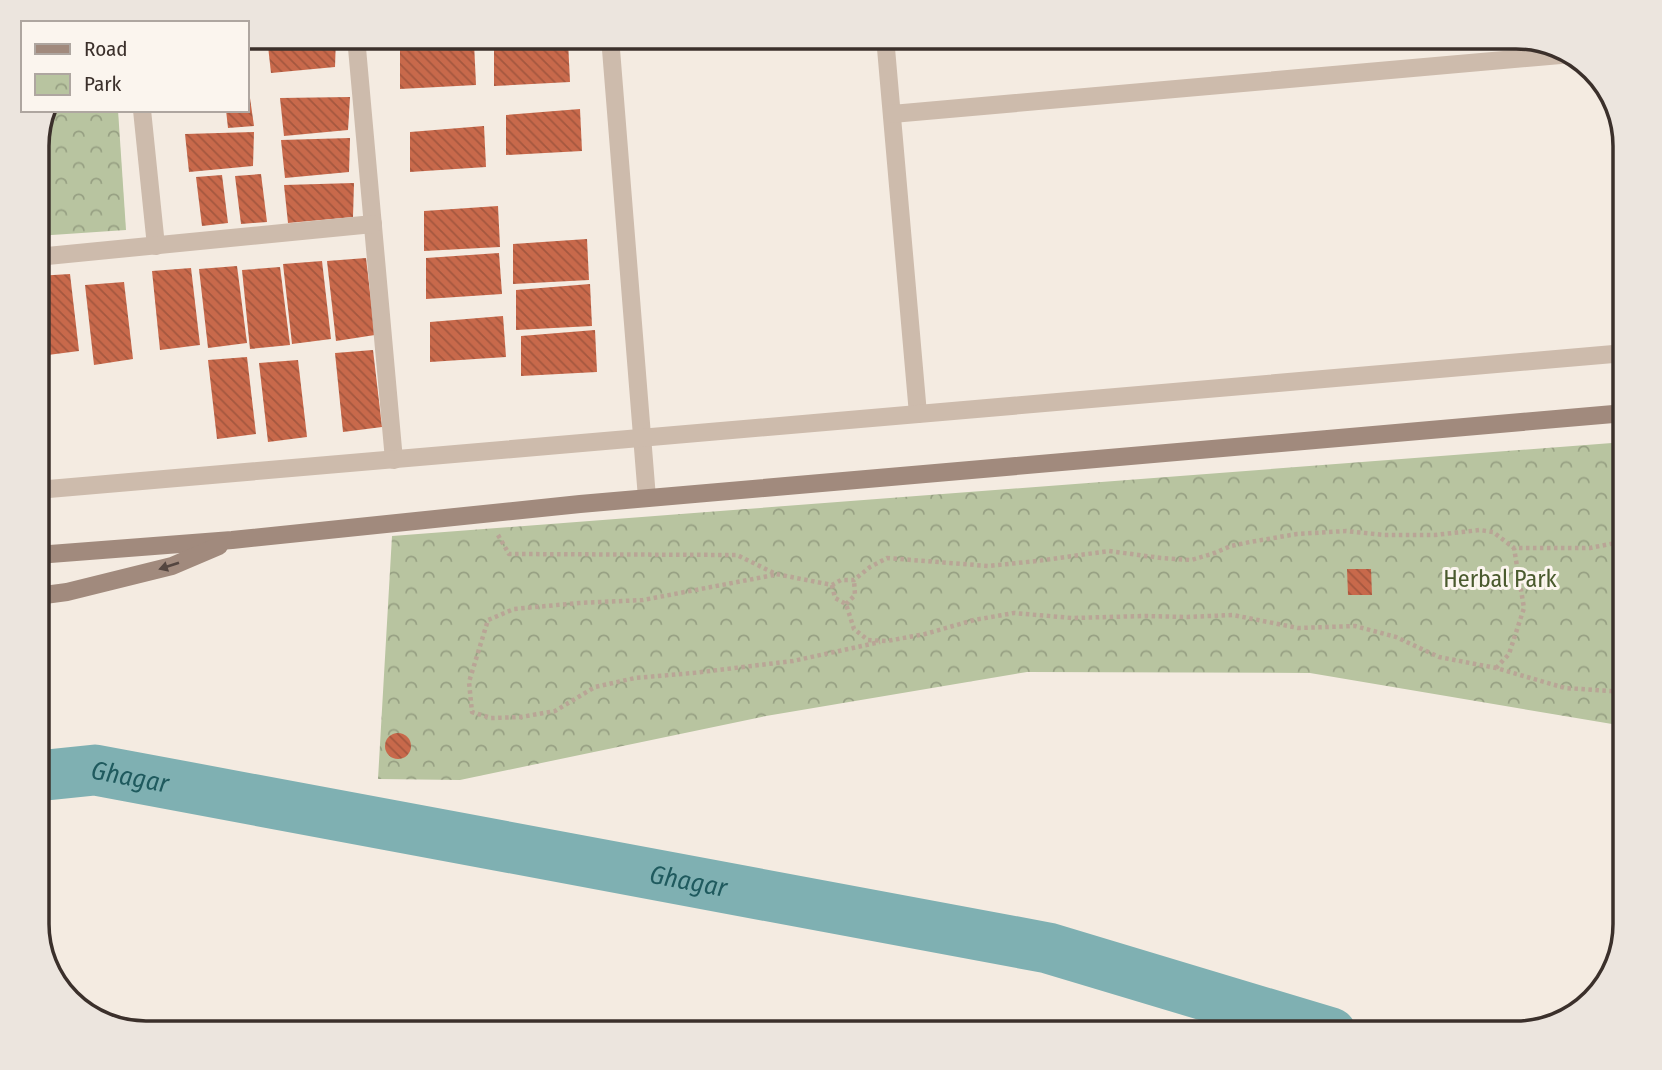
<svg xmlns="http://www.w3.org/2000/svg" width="1662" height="1070" font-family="'Fira Sans Condensed',sans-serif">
<defs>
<pattern id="park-crowns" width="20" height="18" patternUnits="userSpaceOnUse" patternTransform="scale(1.75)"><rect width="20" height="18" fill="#b8c4a0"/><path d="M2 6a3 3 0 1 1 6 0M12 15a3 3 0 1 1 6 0" fill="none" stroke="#97a083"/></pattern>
<pattern id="building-back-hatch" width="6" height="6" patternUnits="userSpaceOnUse" patternTransform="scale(1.75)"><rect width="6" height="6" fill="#c8694b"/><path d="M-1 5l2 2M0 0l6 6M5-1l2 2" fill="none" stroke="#a4573f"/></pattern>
</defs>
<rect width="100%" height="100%" fill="#f4ebe1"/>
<g fill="url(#park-crowns)">
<path d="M50,110h68l8,120 -89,6v-97z"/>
<path d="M1625,442v283l-13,-1 -302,-51 -283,-1 -261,44 -306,64 -82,-1 14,-243z"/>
</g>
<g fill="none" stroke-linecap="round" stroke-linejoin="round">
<path stroke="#7fb0b2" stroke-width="51" id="s1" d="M37,776l58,-6 953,178 283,85"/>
</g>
<g fill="url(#building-back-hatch)">
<path d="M267,37h69l-1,30 -64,6z"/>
<path d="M568,41l2,41 -76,4v-40z"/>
<path d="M474,43l2,42 -76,4v-40z"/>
<path d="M247,84h1l6,42 -26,2 -2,-18h21z"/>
<path d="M350,97l-2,33 -64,6 -4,-38z"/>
<path d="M580,109l2,42 -76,4v-40z"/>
<path d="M484,126l2,41 -76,5v-40z"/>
<path d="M254,132l-1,34 -64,6 -4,-38z"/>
<path d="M350,138l-1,34 -64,6 -4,-38z"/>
<path d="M261,174l6,48 -26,2 -6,-48z"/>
<path d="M222,175l6,48 -26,3 -6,-49z"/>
<path d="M354,183l-1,34 -65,6 -4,-38z"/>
<path d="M498,206l2,41 -76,4v-40z"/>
<path d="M587,239l2,41 -76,4v-40z"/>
<path d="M499,253l3,41 -76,5v-41z"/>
<path d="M366,258l9,77 -39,6 -9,-80z"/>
<path d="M322,261l9,78 -39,5 -9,-80z"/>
<path d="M237,266l10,77 -39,5 -9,-79z"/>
<path d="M280,267l10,78 -40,4 -8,-79z"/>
<path d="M191,268l9,77 -40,5 -8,-79z"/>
<path d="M70,274l9,77 -39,5 -3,-28v-52z"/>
<path d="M124,282l9,77 -39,6 -9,-80z"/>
<path d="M590,284l2,42 -76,4v-40z"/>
<path d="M503,316l3,41 -76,5v-40z"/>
<path d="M595,330l2,42 -76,4v-40z"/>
<path d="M373,350l9,77 -39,5 -8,-79z"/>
<path d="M247,357l9,77 -39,5 -9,-79z"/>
<path d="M298,360l9,77 -39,5 -9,-79z"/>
<path d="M1347,569h24l1,26h-24z"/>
<circle cx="398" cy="746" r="13"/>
</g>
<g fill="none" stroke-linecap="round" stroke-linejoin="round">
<g stroke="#b9a596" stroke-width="4.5" stroke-dasharray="3.5 3.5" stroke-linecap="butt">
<path d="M498,535l11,19 228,1 39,19 56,11 9,-5h13l16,-13 17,-9 101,8 49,-5 72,-10 52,7 30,2 21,-6 19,-8 19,-4 47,-8 49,-3 38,4h51l45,-5 13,2 21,16h76l35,-7"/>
<path d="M774,575l-131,25 -64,3 -65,6 -26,11 -19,62 3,30 19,6 30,-1 34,-6 40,-24 40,-9 58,-5 100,-12 87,-19"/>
<path d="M832,585l3,13 11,6 8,25 14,11 19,1 38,-7 49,-14 40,-7 58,5 73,-2 42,1 46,-2 65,13 57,-2 41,11 43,20 57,11 69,20 60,4"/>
<path d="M846,604l9,-9 -1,-15"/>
<path d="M1496,668l13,-14 15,-46 -10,-60"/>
</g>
<g stroke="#cdbbac" stroke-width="18">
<path d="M356,37l38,423"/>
<path d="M610,37l37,461"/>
<path d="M885,37l33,377"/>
<path d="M142,110l14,136"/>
<path d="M892,114l680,-60"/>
<path d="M37,257l336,-33"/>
<path d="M37,490l1588,-137"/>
</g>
<g stroke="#a18a7d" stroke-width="18">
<path d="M37,555l195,-15 348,-36 1045,-91"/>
<path d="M37,596l30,-4 105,-26 47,-20"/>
</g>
</g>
<defs><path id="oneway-solid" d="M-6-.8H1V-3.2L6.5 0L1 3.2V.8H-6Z" transform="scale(1.75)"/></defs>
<use fill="#544640" href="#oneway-solid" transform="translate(169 566) rotate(162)"/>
<g text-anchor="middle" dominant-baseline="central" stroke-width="6" stroke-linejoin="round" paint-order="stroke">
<g font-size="24" fill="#4a5a2e" stroke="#fbf5ee">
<text x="1500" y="579">Herbal Park</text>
</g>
<g font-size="26" font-style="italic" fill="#1f5a5e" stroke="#fbf5ee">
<text stroke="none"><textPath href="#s1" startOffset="94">Ghagar</textPath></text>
<text stroke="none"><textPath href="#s1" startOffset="662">Ghagar</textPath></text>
</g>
</g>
<path d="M0 0H1662V1070H0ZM146 49H1516A97 97 0 0 1 1613 146V924A97 97 0 0 1 1516 1021H146A97 97 0 0 1 49 924V146A97 97 0 0 1 146 49Z" fill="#ece5de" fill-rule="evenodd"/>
<path fill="none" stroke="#3b302b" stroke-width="3.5" d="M146 49H1516A97 97 0 0 1 1613 146V924A97 97 0 0 1 1516 1021H146A97 97 0 0 1 49 924V146A97 97 0 0 1 146 49Z"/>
<rect x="21" y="21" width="228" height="91" fill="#fbf5ee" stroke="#aea6a0" stroke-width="2"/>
<rect x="35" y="44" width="35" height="10" fill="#a18a7d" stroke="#aea6a0" stroke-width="2"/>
<text x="84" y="56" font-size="21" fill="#3b302b">Road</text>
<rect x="35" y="74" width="35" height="21" fill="url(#park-crowns)" stroke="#aea6a0" stroke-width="2"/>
<text x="84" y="91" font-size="21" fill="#3b302b">Park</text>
</svg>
